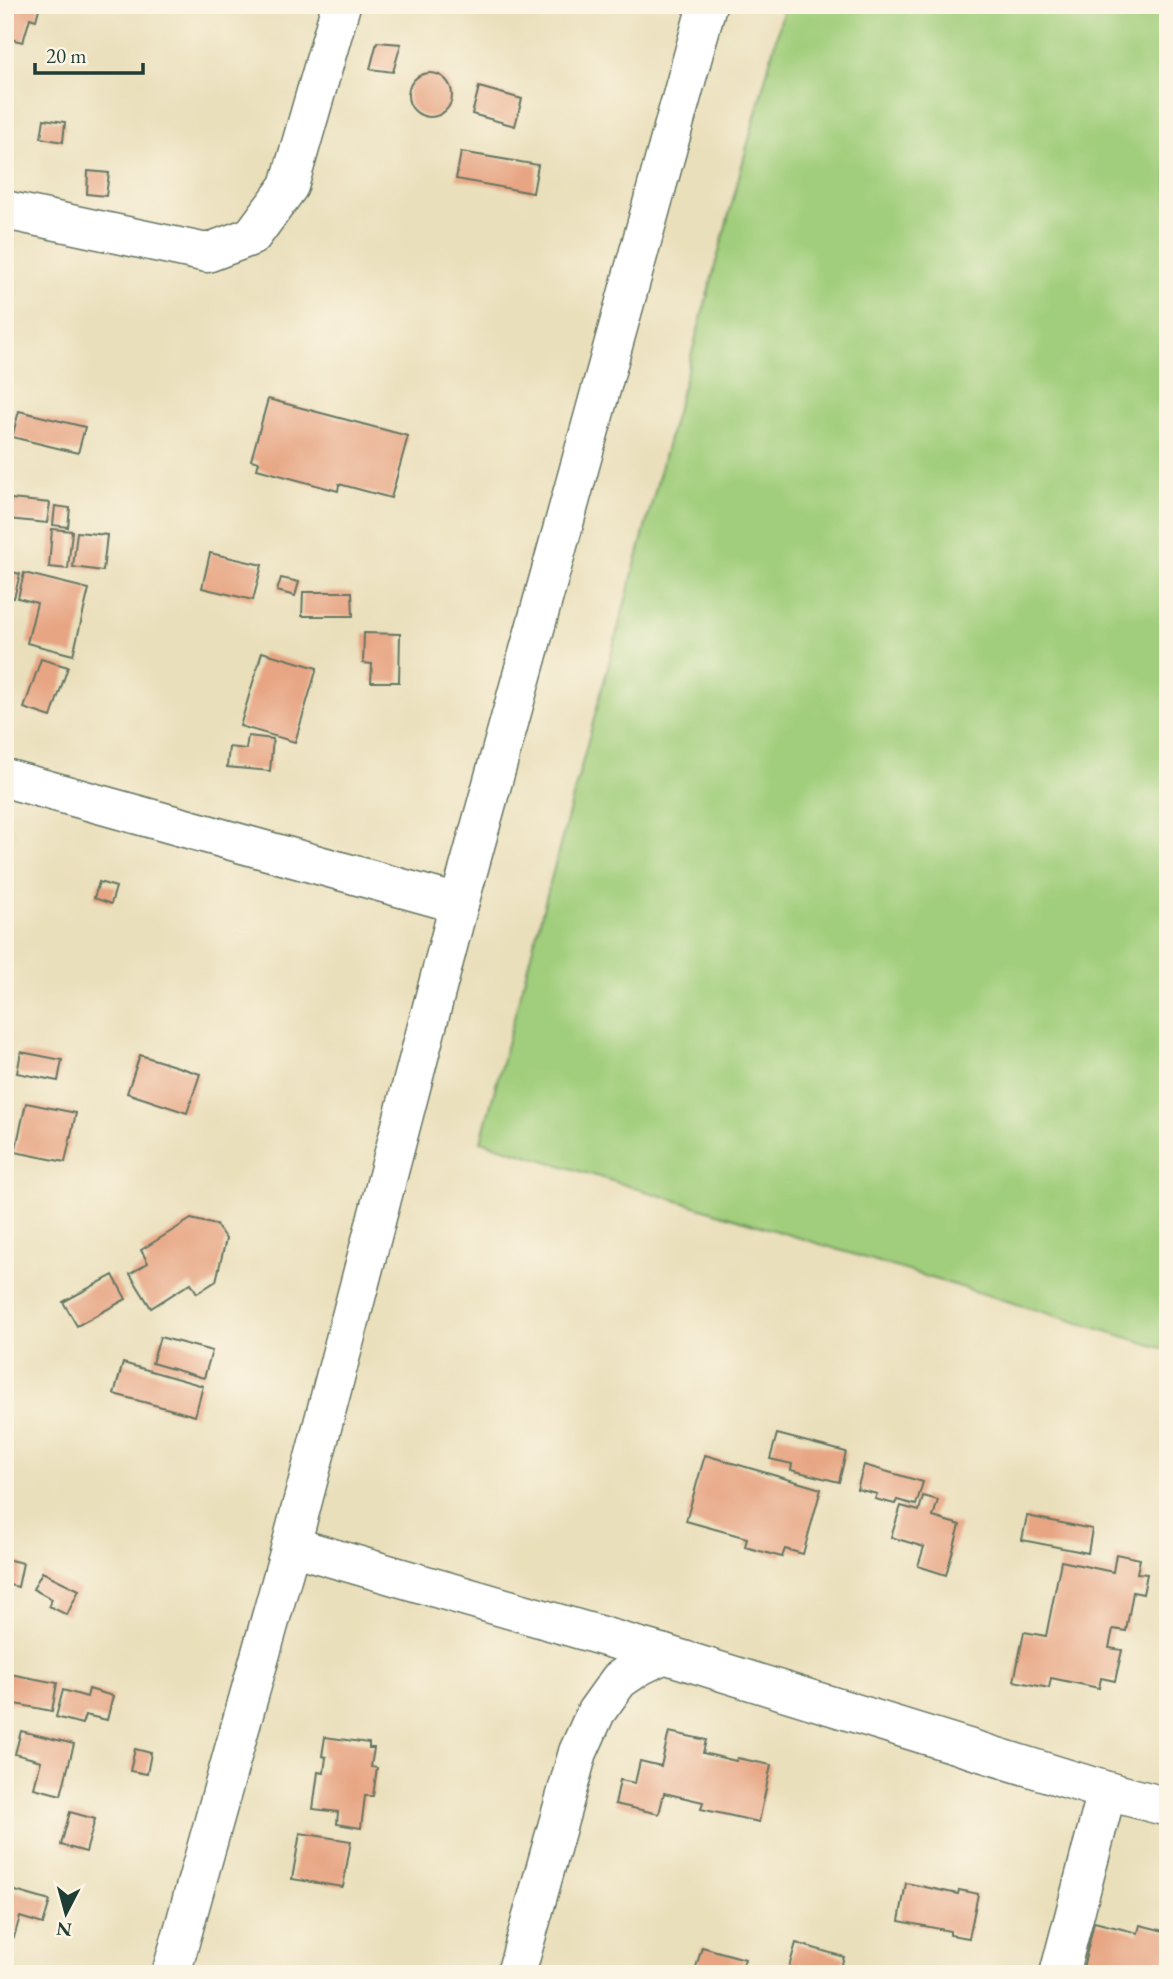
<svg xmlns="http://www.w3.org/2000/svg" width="1173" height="1979" font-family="'EB Garamond',serif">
<rect width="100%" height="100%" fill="#fcf5e5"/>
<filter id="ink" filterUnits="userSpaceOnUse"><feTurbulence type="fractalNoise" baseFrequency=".0143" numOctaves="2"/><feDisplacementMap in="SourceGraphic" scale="14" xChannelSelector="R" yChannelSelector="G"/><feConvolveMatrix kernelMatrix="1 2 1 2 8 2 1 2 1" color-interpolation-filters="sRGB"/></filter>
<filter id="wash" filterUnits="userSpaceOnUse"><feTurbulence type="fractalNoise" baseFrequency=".00686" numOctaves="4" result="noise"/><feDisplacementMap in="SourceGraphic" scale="28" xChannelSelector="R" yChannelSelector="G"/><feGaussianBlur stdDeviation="1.57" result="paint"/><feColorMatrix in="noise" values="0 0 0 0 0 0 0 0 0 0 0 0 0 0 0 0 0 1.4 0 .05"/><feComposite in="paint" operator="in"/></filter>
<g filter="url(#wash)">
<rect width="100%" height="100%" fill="#eadfbb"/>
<path fill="#a1ce7c" stroke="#608658" stroke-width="2" d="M785,5h383v1345l-687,-209z"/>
<g id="blocks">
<g fill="#e7a583">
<path d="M5,5h35l-4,15 -6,-2 -7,24 -18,-4z"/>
<path d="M377,42l24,2 -8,28 -23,-3z"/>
<circle cx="430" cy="95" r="22"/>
<path d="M479,87l43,12 -7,27 -43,-12z"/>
<path d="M44,119l21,3 -2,20 -22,-4z"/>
<path d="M461,152l77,13 -5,28 -77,-14z"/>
<path d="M88,171l21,2 -3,23 -19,-2z"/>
<path d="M268,399l140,37 -17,62 -52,-14 -1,7 -81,-22 2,-7 -8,-2z"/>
<path d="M19,411l66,16 -7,26 -66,-16z"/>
<path d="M11,499l39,4 -3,20 -39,-4z"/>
<path d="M55,506l15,2 -2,19 -15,-2z"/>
<path d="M52,529l20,2 -4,38 -19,-2z"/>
<path d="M77,532l30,3 -4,36 -30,-4z"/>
<path d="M210,553l52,12 -9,35 -51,-12z"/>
<path d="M5,570l15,4 -6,24 -9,-2z"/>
<path d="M24,573l65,16 -16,66 -46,-12 10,-40 -19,-5z"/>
<path d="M281,578l18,4 -4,14 -18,-5z"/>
<path d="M303,592h49l1,24h-51z"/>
<path d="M364,633l36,1 -1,48h-28l1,-18 -9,-1z"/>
<path d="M262,652l55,16 -22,74 -55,-16z"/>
<path d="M41,659l27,8 -17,50 -27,-9z"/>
<path d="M248,736l25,3 -3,32 -43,-4 2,-20 17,2z"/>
<path d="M99,882l17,5 -5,17 -17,-6z"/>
<path d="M21,1052l41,8 -4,21 -41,-8z"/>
<path d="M140,1055l60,19 -13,39 -60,-20z"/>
<path d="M26,1103l50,10 -11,49 -50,-10z"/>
<path d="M191,1219l25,6 10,14 -10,42 -19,12 -6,-10 -40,25 -21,-34 18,-11 -7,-13z"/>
<path d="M113,1275l13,24 -49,27 -14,-24z"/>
<path d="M160,1337l52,14 -8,27 -52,-15z"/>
<path d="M123,1363l80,23 -8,30 -81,-22z"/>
<path d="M777,1434l69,18 -7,30 -48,-12 1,-6 -22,-5z"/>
<path d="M705,1455l116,34 -18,65 -18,-5 -3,8 -37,-10 2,-9 -61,-17z"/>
<path d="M864,1465l59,17 -7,23 -19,-5 -2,4 -20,-5 2,-5 -20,-5z"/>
<path d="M923,1496l15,4 -5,17 27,8 -14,50 -28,-9 6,-19 -33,-10 10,-31 18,5z"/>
<path d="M1027,1516l65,13 -4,24 -66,-13z"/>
<path d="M1116,1554l24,5 -3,14 10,1 -4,20 -10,-2 -7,39 -13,-2 -4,19 13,2 -7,31 -14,-3 -2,10 -48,-10 -2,10 -35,-7 10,-49 22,4 15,-75 52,11z"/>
<path d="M5,1559l18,4 -5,24 -13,-3z"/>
<path d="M42,1572l37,18 -12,25 -18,-9 3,-7 -19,-10z"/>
<path d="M5,1673l52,10 -5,28 -47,-9z"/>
<path d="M89,1689l24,7 -6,24 -22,-5 -3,9 -26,-7 7,-27 24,7z"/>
<path d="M21,1731l53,13 -13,51 -27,-7 7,-27 -26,-7z"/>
<path d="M669,1732l37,8 -3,13 33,8 1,-3 34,7 -12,57 -58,-13 2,-7 -39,-9 -5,21 -44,-10 5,-24 15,3 5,-22 21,5z"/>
<path d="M325,1737l44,6v5h5l-3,19 6,1 -4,28h-8l-4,32 -24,-4 1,-12 -25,-3 5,-37 6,1 2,-16 -4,-1z"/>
<path d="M135,1749l16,4 -4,21 -17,-3z"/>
<path d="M70,1812l25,7 -9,33 -25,-7z"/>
<path d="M300,1833l51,8 -8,46 -51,-8z"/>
<path d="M906,1883l52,11 1,-4 19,4 -9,44 -19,-3v-4l-51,-10z"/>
<path d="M5,1888l45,13 -7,23 -23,-7 -6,20 -9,-3z"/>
<path d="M1094,1922l44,11 2,-8 28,7v19l-6,23 -80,-1z"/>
<path d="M796,1943l48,14 -5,17h-52z"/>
<path d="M702,1947l43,12 -5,15h-46z"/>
</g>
</g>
</g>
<g filter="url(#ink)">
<use href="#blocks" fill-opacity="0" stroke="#667663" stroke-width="2"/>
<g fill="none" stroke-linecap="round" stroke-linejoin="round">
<g stroke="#667663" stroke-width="41">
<g id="minor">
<path d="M5,210l202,43 45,-17 37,-50 52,-181"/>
<path d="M5,778l454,126"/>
<path d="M291,1546l373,108 443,137 61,16"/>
<path d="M171,1974l120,-428 168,-642 248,-899"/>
<path d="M516,1974l62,-222 18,-40 23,-32 19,-13 26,-13"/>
<path d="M1059,1974l48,-183"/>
</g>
</g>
<use href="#minor" stroke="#fff" stroke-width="38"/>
</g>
</g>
<rect width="1173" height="1979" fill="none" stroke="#fcf5e5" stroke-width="28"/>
<g transform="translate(66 1913) rotate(186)" stroke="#fcf5e5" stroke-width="5" paint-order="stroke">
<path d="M0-5L12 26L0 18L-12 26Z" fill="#1f3d34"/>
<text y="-10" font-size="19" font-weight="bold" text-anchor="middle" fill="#1f3d34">N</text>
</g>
<path d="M35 63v10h108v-10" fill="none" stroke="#1f3d34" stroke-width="3.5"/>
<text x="46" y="63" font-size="21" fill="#1f3d34" stroke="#fcf5e5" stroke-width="5" paint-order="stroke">20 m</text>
</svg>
